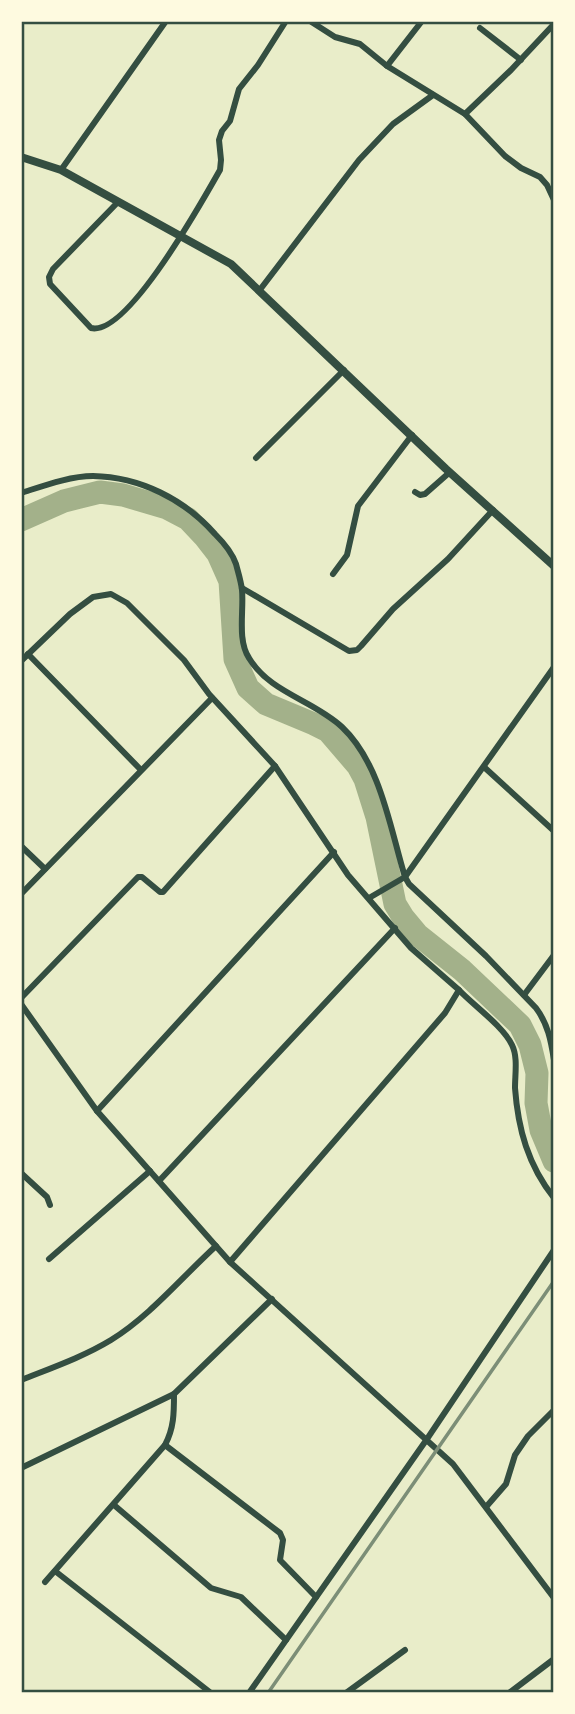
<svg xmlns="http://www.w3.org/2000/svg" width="575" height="1714" font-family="Rubik,sans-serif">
<rect width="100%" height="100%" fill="#e9edc9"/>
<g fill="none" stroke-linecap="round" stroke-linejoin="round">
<path stroke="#a3b18a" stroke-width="23" d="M21,520l43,-19 36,-9 23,3 44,13 21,11 16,17 14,18 12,27 5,78 13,29 18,16 48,20 14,7 30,35 7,13 12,38 18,87 8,13 15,18 44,35 58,55 10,20 7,28 -1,30 5,27 13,31"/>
<g stroke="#344e41" stroke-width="6">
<path d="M310,21l25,16 25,7 27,22 78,48 40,42 16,12 19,9 7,8 7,15"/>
<path d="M480,28l41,32"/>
<path d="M387,66l35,-45"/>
<path d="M465,114l46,-44 43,-46"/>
<path d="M61,170l105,-149"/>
<path d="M118,202l-65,67 -4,8 1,7 41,44c36,9 112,-128 129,-158l1,-10 -2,-20 3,-9 8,-10 9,-32 19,-24 28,-44"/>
<path d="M259,291l100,-131 34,-36 40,-29"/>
<path d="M256,458l88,-88"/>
<path d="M415,492l5,3 5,-1 25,-22"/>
<path d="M21,493c22,-7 49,-17 72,-17 47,1 91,23 122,58 8,8 17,18 21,30 2,8 5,17 6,26 2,21 -5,50 7,68 21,35 64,42 93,69 39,37 48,101 63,150l4,7 77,72 50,52c12,16 15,33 18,52"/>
<path d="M333,574l14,-19 11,-49 54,-71"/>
<path d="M242,588l107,63 8,-1 4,-4 32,-37 55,-50 45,-49"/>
<path d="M28,654l113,116"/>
<path d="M21,661l49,-47 23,-17 18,-3 16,9 57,57 25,34 66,72 73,109 63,73 48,42 -14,23 -215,249"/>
<path d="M484,767l70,64"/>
<path d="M21,846l24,23"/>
<path d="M21,894l191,-196"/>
<path d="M369,898l36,-21 149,-210"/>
<path d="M459,990c14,15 44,36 53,55 6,12 3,29 3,43 3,41 13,77 39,110"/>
<path d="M524,995l30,-40"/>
<path d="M21,998l117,-121h4l18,15h3l112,-126"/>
<path d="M21,1004l76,107 133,151 223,202 101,134"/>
<path d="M97,1111l237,-259"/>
<path d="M21,1173l26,24 3,8"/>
<path d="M159,1181l236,-253"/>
<path d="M49,1259l101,-88"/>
<path d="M21,1380c30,-12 62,-23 90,-40 39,-24 71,-63 105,-94"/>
<path d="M165,1445l115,88 3,7 -3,20 36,37"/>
<path d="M21,1468l153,-74 98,-95"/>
<path d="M114,1505l97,83 30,9 45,43"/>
<path d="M486,1507l20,-23 9,-29 13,-19 26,-26"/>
<path d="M55,1571l156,122"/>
<path d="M45,1582l120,-137c9,-17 9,-32 9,-51"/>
<path d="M249,1693l178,-254 127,-189"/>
<path d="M346,1693l59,-43"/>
<path d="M509,1693l45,-34"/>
</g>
<path stroke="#344e41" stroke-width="8" d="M21,157l40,13 170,94 215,205 108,97"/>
<path stroke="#7c8e77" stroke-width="3.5" d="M268,1693l286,-412"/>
</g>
<rect width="575" height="1714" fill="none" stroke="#fefae0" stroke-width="46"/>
<rect x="23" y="23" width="529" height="1668" fill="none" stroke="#344e41" stroke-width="2.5"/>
</svg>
